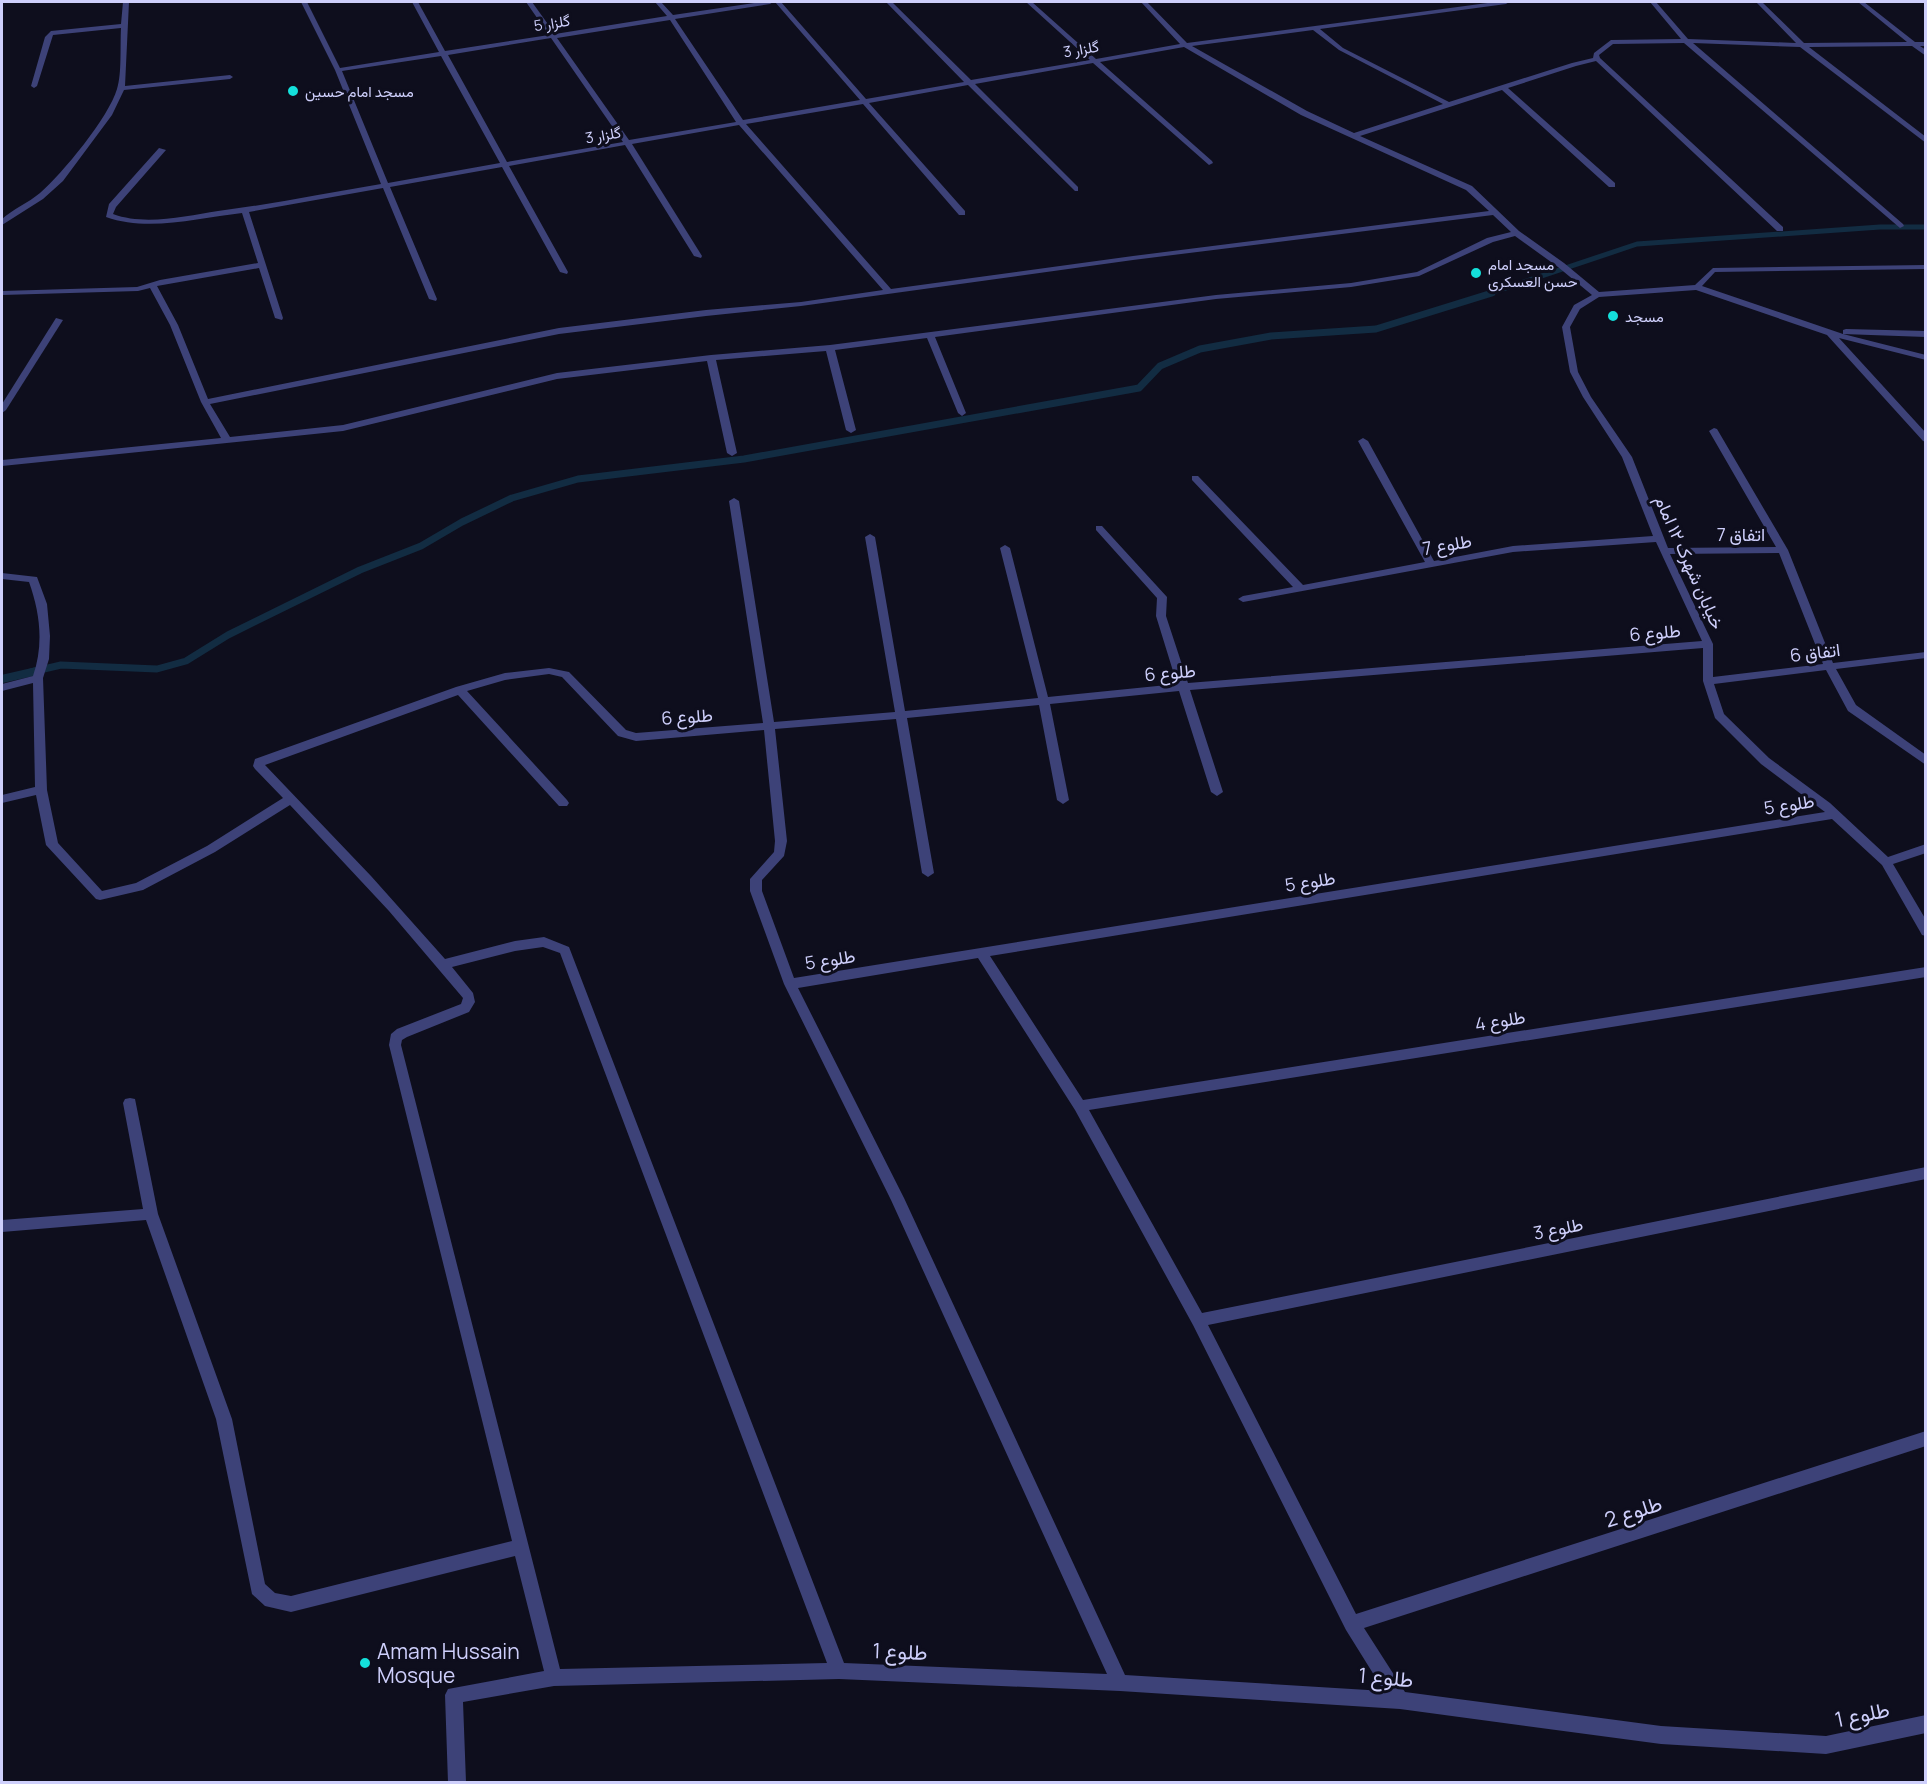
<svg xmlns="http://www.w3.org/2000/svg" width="1927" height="1784" font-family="Manrope,Vazirmatn,sans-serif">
<rect width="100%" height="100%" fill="#0e0e1d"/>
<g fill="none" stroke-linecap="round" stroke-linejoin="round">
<path stroke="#122c42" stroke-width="5" d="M1488,294l149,-50 243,-17h46"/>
<path stroke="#122c42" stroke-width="7" d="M31,672l30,-7 96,4 29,-8 42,-26 132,-65 61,-24 41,-24 50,-24 66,-19 166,-20 395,-71 21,-22 40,-17 71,-13 105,-7 116,-36"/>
<path stroke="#122c42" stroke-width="8" d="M2,679l35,-8"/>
<g fill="#3d4278" fill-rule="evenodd">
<path d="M123,2h6l-4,84 105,-11 3,2 -3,2 -106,11 -12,25 -49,66 -20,18 -41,26v-6c11,-10 26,-16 38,-26 22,-19 69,-76 77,-104 5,-15 3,-44 4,-61l-68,7 -16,51 -3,2 -3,-2 14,-49 6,-6 70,-7z"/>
<path d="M301,2h6l33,66 99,-16 -27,-50h6l27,49 104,-16 -23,-33h6l23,32 112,-18 -12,-14h6l12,13 88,-13h12l-3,2 -95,15 68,101 117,-20 -85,-98h6l85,97 98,-17 -78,-80h6l79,78 119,-20 -64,-58h6l64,57 84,-15 -39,-42h6l40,41 308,-41h14l-3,2 -186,25 23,19 106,54 123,-39 21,-5 1,-5 17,-13 70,-1 -31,-37h6l32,37 108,4 -40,-41h6l42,41 103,-1 -49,-40h6l51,40h11v4h-6l6,4v6l-14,-10 -103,1 117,90v6l-126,-96 -107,-4 210,181 1,2 -4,2 -216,-185 -71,1 -14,11 1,3 183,169v4h-6l-181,-170 -20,5 -68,22 107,95v4h-6l-107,-97 -142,46 112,50 47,45 45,32 35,29 96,-7 18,-17 213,-3v4l-211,3 -13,14 141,48v-4l3,-1 80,2v6l-83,-3 83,21v5l-87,-22 87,95v9l-3,-1 -96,-106 -131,-45 -97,7 -19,12 -10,18 8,45 13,25 41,60 36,91 108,-1 -67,-116 5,-3 3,1 71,121 45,113 93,-11v6l-90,11 20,36 70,50v10l-78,-54 -22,-41 -112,14 10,30 45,44 61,45 58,54 38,-13v9l-33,11 33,56v16l-4,-1 -40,-70 -50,-46 -842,137 93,144 843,-133v10l-837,133 113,203 724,-146v12l-718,146 148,289 570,-183v15l-562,182 41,64 256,34 165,10 100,-21v18l-100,21 -165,-10 -261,-35 -280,-18 -281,-12 -285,7 -91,16 3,80h-18l-3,-87 3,-6 96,-18 -29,-115 -224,56 -26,-6 -13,-12 -36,-175 -70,-199 -144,12v-12l141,-11 -20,-106 2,-4 5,-1 5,1 23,115 74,205 33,165 10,9 16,3 221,-55 -123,-496 2,-11 6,-5 64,-25 2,-6 -74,-87 -99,-106 -75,47 -72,38 -43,10 -4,-1 -50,-54 -10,-50 -34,8v-8l33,-8 -2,-104 -31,8v-7l31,-8c11,-32 7,-63 -4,-94l-27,-3v-6l35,4 10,27 3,32 -1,23 -6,19 4,112 11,53 44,48 34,-8 71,-37 76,-48 -28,-29 -2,-3 2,-7 201,-72 49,-14 44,-5 20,4 57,58 10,3 127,-10 -34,-222 5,-3 5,3 35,221 121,-10 -30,-175 5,-3 5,3 30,174 133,-13 -38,-150 5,-3 5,3 38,149 129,-13 -21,-68 1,-18 -61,-68v-4h6l65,71 -1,19 22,67 514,-42 -46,-99 -143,10 -270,50 -5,-3 5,-3 50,-9 -101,-107v-4h6l105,109 122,-23 -67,-121 5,-3 5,3 66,120 79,-15 140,-10 -31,-79 -39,-60 -13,-25 -8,-45 12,-22 18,-10 -34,-28 -43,-31 -22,6 -74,34 -68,11 -135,12 -281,38 31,76 -4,3 -4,-3 -31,-75 -92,12 21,80 -5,3 -5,-3 -20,-79 -110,9 21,93 -5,3 -5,-3 -20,-92 -150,18 -214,52 -341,35v-6l219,-22 -20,-36 -31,-77 -20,-37 -12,3 -136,4v-4l135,-4 23,-7 98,-17 -16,-50c-43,5 -94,19 -136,4l3,-13 50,-56 7,2 -50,57 -3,7c32,12 73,2 105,-3 55,-7 109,-18 163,-27l-46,-114zM670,20l66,102 -107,18 -72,-102zM1313,30l26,20 104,54 -89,29 -47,-22 -115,-65zM551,38l72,104 -116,20 -59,-107zM1184,47l117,68 165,75 23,21 -356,45 -242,33 -145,-165 117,-20 96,111h6v-4l-96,-108 99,-18 107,106h3v-4l-103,-103 118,-21 116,102 4,-2 -1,-2 -112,-99zM441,56l59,107 -112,20 -46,-112zM739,125l144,165 -82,12 -95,8 -147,18 -351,71 -30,-74 -21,-39 102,-18 16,50 7,2 1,-2 -34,-106 134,-24 46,111 7,2 1,-2 -47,-112 112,-20 58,105 7,2 1,-2 -59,-106 116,-21 69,111 7,2 1,-2 -70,-112zM1493,215l18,17 -24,6 -70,34 -66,11 -135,12 -386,50 -119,10 -154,18 -214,52 -113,12 -20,-33 349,-70 147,-18 95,-10 332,-46zM1779,553l44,111 -110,13v-33l-43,-90zM1703,648v33l12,37 46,46 64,48 -1031,166 -32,-87v-11l22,-24 3,-15 -12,-112 121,-10 26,154 6,4 6,-4 -27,-155 132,-13 18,95 6,4 6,-4 -19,-96 129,-13 32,101 6,4 6,-4 -33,-102zM549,674l13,3 56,59 18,5 128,-11 11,111 -1,11 -24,27v12l34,93 107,216 216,474 -263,-11 -275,-716 -25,-10 -29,4 -70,18 -74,-83 -106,-111 193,-70 101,111h8l2,-3 -2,-3 -100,-109 38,-11zM543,947l17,6 267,710 -267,6 -159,-624 1,-5 5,-3 62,-25 6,-10 -2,-9 -21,-26 63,-16zM978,958l97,152 118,215 153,305 38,61 -259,-16 -221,-477 -106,-210z"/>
<path d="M56,318l7,2 -57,90 -4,3v-9z"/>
</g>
</g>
<g fill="#14e0db" stroke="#0e0e1d" stroke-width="2">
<circle cx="293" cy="91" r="6"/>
<circle cx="1476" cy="273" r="6"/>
<circle cx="1613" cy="316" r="6"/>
<circle cx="365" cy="1663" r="6"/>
</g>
<g text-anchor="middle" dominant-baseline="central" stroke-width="6" stroke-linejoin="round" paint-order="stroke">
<g font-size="15" fill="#cecffb" stroke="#0e0e1d">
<text transform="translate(552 23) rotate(-9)">گلزار 5</text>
<text transform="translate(1081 49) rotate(-10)">گلزار 3</text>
<text transform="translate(603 135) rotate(-10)">گلزار 3</text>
</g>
<g font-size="15" fill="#cecffb" stroke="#0e0e1d" text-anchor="start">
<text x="305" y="91">مسجد امام حسین</text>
<text x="1488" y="264">مسجد امام<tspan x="1488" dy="17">حسن العسکری</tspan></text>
<text x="1625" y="316">مسجد</text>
</g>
<g font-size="18" fill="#cecffb" stroke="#0e0e1d">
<text x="1741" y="534">اتفاق 7</text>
<text transform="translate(1447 544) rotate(-10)">طلوع 7</text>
<text transform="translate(1690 562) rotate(66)">خیابان شهرک ۱۲ امام</text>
<text transform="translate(1655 632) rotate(-5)">طلوع 6</text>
<text transform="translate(1815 652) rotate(-7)">اتفاق 6</text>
<text transform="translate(1170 672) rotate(-5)">طلوع 6</text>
<text transform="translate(687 716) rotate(-4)">طلوع 6</text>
<text transform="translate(1789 804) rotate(-9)">طلوع 5</text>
<text transform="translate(1310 881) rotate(-9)">طلوع 5</text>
<text transform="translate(830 959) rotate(-9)">طلوع 5</text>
<text transform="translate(1500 1020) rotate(-9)">طلوع 4</text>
<text transform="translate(1558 1228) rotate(-11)">طلوع 3</text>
</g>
<g font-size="21" fill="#cecffb" stroke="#0e0e1d">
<text transform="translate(1633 1511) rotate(-18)">طلوع 2</text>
<text transform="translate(900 1651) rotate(2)">طلوع 1</text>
<text transform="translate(1386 1677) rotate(5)">طلوع 1</text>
<text transform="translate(1862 1714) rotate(-12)">طلوع 1</text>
</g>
<g font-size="21" fill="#cecffb" stroke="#0e0e1d" text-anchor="start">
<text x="377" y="1651">Amam Hussain<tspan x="377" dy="24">Mosque</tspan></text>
</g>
</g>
<rect width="1927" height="1784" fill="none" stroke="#cecffb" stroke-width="6"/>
</svg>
